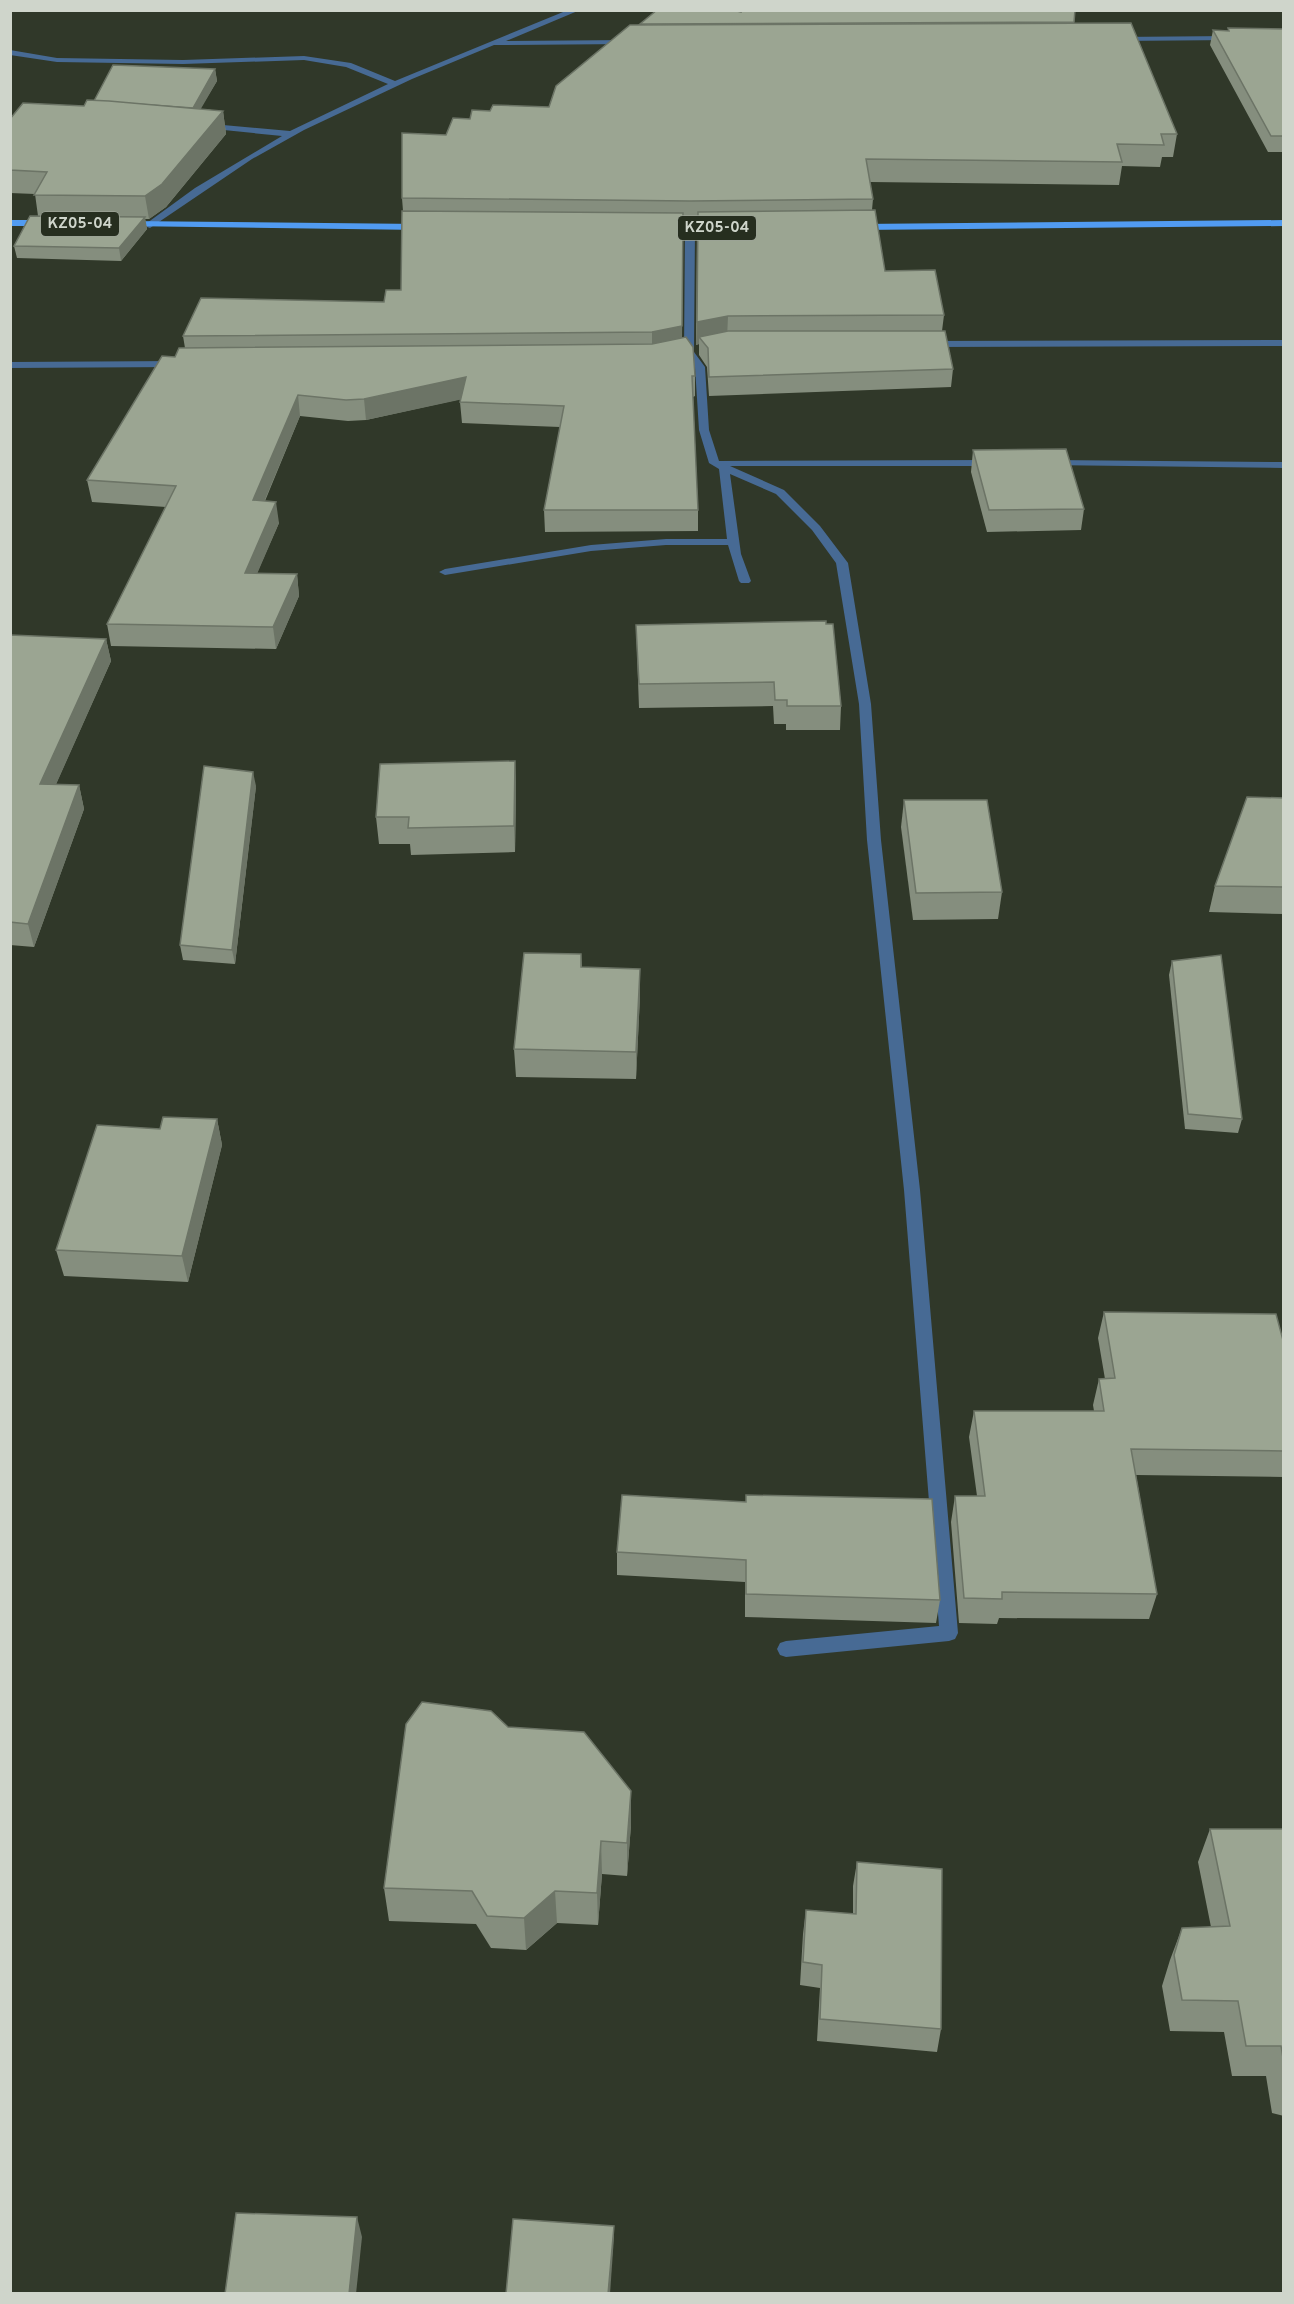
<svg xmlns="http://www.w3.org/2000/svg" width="1294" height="2304" font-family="Overpass,sans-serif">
<rect width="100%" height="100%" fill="#303829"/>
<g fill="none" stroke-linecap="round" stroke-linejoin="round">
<g fill="#476a94" fill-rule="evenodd">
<path d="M568,10h12l-74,31 122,-1 4,2 -4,2 -134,1 -82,34 -108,51 -52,29 -102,69 -3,-1v-4l48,-35 87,-52 -78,-8 -4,-3 1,-2 89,8 98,-47 -42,-17 -42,-7 -121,4 -126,-2 -47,-7v-5l47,8 126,2 121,-4 47,7 44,18z"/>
<path d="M1231,36l4,2 -1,2 -117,1 -4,-2 4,-2z"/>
<path d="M690,226l5,3 -1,123 11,15 4,63 10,31 274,-1 5,3 -5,3h-263l54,24 36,36 28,37 23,141 10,136 39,350 38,443 -3,6 -6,2 -163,16 -6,-2 -3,-6 3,-6 6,-2 153,-15 -35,-436 -37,-350 -8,-136 -23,-141 -24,-33 -36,-36 -46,-20 11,80 10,27 -2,2h-8l-2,-2 -11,-36h-62l-75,6 -146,24 -6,-3 6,-3 146,-24 75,-6h61l-8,-70 -10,-6 -10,-33 -4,-63 -11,-15 1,-123z"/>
<path d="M1050,460l234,2v6l-238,-3v-4z"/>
</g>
<g fill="#476a94" fill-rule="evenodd">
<path d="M1284,340v6l-354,1 -5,-3 5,-3z"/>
<path d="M10,362l168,-1 5,3 -5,3 -168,1z"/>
</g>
<g fill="#519bf1" fill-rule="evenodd">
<path d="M10,220h36l5,3 -5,3h-36z"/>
<path d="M1284,220v6l-425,4 -5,-3 5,-3z"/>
<path d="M127,221l294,3 5,3 -5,3 -297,-4v-4z"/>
<path d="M664,225h51l5,3 -5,3 -54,-1 -2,-2z"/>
</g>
</g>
<g fill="#858e7e">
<path d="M1075,10l-1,13 103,111 -4,23h-11l-2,10 -38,-1 -3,19 -249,-3 3,17 -1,11 13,61 59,44 -2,16 11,38 -2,18 -242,9 -2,-29 -8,-12v-11l-3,1 1,-121h-14l-1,114 13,38v20l-2,1 5,113v21l-153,1 -1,-22 16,-83 -98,-4 -2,-21 1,-3 -95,21 -18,1 -48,-5 -35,85 14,22 -22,50 40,1 2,22 -23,53 -165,-3 -4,-22 59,-117 -74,-5 -5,-22 88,-123 10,-9 -2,-12 201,-34 17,-12 2,-79 -1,-13 44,-63 24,-16 20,-8 59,-4 91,-82 101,-13z"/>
<path d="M1228,28l56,1v123h-16l-58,-107 3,-15 15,1z"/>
<path d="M215,69l2,12 -17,28 23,2 3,23 -60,73 -17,12h-4l2,10 -26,32 -104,-3 -3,-12 24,-30 -3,-22 -25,-1v-74l74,-13 10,-5z"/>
<path d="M973,450l111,59 -3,21 -94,2 -16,-60z"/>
<path d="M636,625l205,81 -1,24h-54v-6h-12l-1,-18 -134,2z"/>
<path d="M10,635l96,4 5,22 -55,123 23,1 5,24 -50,138 -24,-2z"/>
<path d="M515,761l1,27 -1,64 -104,3 -1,-11h-31l-3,-27z"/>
<path d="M256,786l-21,178 -52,-4 -3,-15z"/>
<path d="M1284,798v116l-75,-2 6,-26z"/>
<path d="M904,800l98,92 -4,27 -85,1 -12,-93z"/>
<path d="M581,954l1,13 58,2v27l-4,83 -120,-2 -2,-28z"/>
<path d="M1172,961l70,158 -4,14 -53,-4 -16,-154z"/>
<path d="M217,1119l5,26 -34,137 -124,-6 -8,-26 104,-121z"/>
<path d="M1104,1312l180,32v133l-148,-2 21,119 -8,25 -150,-1 -2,6 -38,-1 -8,-101 4,-26h22l-8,-59 5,-26h120l-1,-6 6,-26h6l-7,-41z"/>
<path d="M622,1495l318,105 -4,23 -191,-6v-35l-128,-7v-23z"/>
<path d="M508,1727l123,98 -4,51 -25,-2 -4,51 -41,-2 -31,27 -35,-2 -15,-24 -87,-3 -5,-33z"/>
<path d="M1210,1829h74v287l-12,-3 -6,-37h-34l-8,-44 -54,-1 -8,-45 8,-26 12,-32 29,-1 -13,-65z"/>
<path d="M857,1862l84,167 -4,23 -120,-11 3,-53 -20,-3 3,-51 3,-24 47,4v-28z"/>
</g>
<g fill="#6c7466">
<path d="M215,69l2,12 -22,38 -2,-11z"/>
<path d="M223,111l3,23 -60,73 -17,12 -4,-23z"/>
<path d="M145,217l2,12 -26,32 -2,-13z"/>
<path d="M728,316l-1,23 -28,-2v7l-3,1 1,-23z"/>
<path d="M682,326v22l-30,6v-22z"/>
<path d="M466,377l2,21 -102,22 -2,-21z"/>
<path d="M298,395l2,21 -44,105 -3,-21z"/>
<path d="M276,502l3,21 -31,72 -3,-22z"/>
<path d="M297,574l2,22 -23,53 -3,-22z"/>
<path d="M106,639l5,22 -65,146 -6,-23z"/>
<path d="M515,761l1,27 -1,64 -1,-26z"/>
<path d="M253,772l3,14 -21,178 -3,-14z"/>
<path d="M79,785l5,24 -50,138 -6,-23z"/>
<path d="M640,969v27l-4,83v-27z"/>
<path d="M217,1119l5,26 -34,137 -6,-26z"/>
<path d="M631,1791v34l-4,51v-33z"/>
<path d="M601,1841l1,33 -4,51 -1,-32z"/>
<path d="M555,1891l2,32 -31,27 -2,-32z"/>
<path d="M357,2217l5,20 -6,57h-7z"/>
<path d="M614,2226v11l-4,57h-2z"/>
</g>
<g fill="#9ba592" stroke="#6c7466" stroke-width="1.5">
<path d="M657,10h76l8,2v-2h334l-1,12 -434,2z"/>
<path d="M1131,23l46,111h-16l3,11 -47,-1 5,18 -256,-3 7,40 -183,2 -288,-3v-65l44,2 7,-17 17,1 2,-9 18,1 3,-6 56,2 7,-21 74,-61z"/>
<path d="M1228,28l56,1v107h-13l-58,-106 16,1z"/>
<path d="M113,65l102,4 -22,39 -99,-7z"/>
<path d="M87,100l22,1 114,10 -61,73 -17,12 -111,-1 13,-23 -37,-2v-51l13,-16 61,3z"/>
<path d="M875,210l10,61 50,-1 9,45 -216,1 -31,6 1,-110z"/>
<path d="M402,211l281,2 -1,113 -30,6 -469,4 18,-38 183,4 2,-12h15z"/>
<path d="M30,216l115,1 -26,31 -105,-2z"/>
<path d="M728,331h217l8,38 -244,8 -1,-29 -9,-11z"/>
<path d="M686,337l7,10 2,29h-3l6,134h-154l20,-104 -104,-4 6,-25 -102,22 -18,1 -48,-5 -45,105 23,2 -31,71 52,1 -24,53 -166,-3 69,-138 -89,-6 75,-124 13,1 4,-9 473,-4z"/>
<path d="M1066,449l18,60 -95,1 -16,-60z"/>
<path d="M826,621v3h7l8,82h-54v-6h-12l-1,-18 -135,2 -3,-59z"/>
<path d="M10,635l96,4 -66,145 39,1 -51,139 -18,-2z"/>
<path d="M515,761l-1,65 -106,2 1,-11h-33l4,-53z"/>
<path d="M204,766l49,6 -21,178 -52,-5z"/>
<path d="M1247,797l37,1v89l-69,-1z"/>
<path d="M904,800h83l15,92 -86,1z"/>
<path d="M524,953l57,1v13l59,2 -4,83 -122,-3z"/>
<path d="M1221,955l21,164 -54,-5 -16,-153z"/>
<path d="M163,1117l54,2 -35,137 -126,-6 41,-125 63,4z"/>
<path d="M1104,1312l172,2 8,30v107l-153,-2 26,145 -155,-2v7l-38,-1 -9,-102h30l-11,-85h130l-5,-32 16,-1z"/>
<path d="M622,1495l124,7v-7l186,4 8,101 -194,-6v-34l-129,-8z"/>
<path d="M422,1702l69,9 17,16 76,5 47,59 -4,52 -26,-2 -4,52 -42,-2 -31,27 -37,-2 -15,-25 -88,-3 22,-164z"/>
<path d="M1210,1829h74v235l-3,-18h-35l-8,-45 -56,-1 -8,-45 8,-27 48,-2z"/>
<path d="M857,1862l85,7 -1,160 -121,-10 2,-54 -19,-3 3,-52 50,4z"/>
<path d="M236,2213l121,4 -8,77h-124z"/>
<path d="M513,2219l101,7 -6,68h-102z"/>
</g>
<g text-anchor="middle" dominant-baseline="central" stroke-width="6" stroke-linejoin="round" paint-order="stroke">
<g fill="#262e1f" stroke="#9ca397" stroke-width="1.5">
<rect x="41" y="212" width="78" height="24" rx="4.5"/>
<rect x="678" y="216" width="78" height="24" rx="4.5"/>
</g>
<g font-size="15" font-weight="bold" fill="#cfd5cb">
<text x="80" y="224">KZ05-04</text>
<text x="717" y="228">KZ05-04</text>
</g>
</g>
<rect width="1294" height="2304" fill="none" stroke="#cfd5cb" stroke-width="24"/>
</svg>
